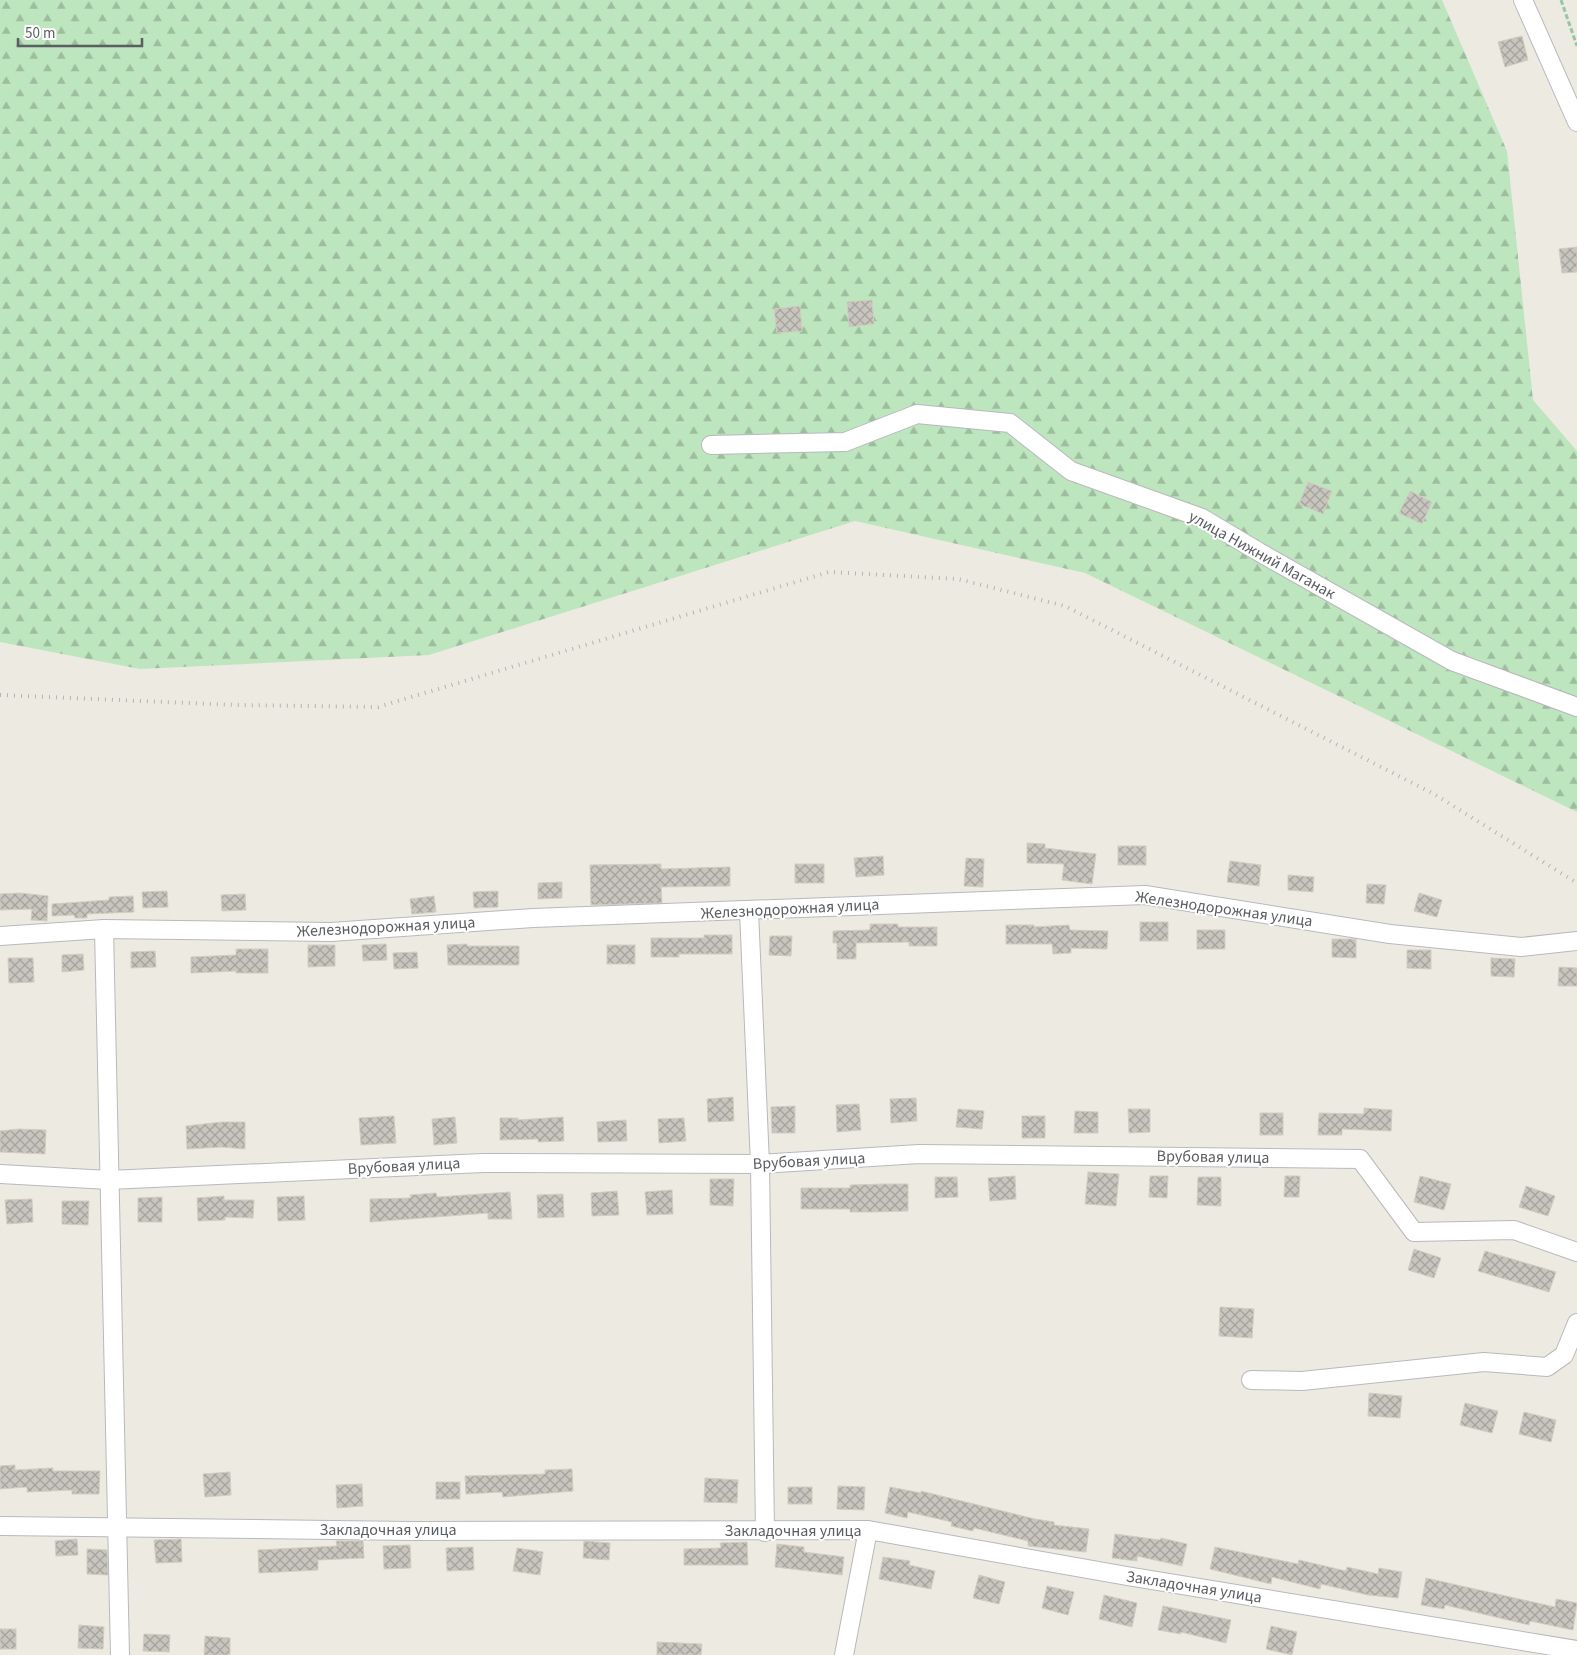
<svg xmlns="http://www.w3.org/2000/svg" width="1577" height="1655" font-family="'Source Sans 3',sans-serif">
<defs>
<pattern id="forest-firs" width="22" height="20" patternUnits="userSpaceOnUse" patternTransform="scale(1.25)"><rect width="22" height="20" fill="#bde5be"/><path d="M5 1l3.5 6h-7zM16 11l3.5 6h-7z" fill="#9dbd9e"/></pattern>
<pattern id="building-cross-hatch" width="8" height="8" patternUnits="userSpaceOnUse" patternTransform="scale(1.25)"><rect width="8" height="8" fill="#c8c5be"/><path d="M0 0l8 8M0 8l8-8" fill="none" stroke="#a5a39e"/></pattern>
</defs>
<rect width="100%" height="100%" fill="#edebe1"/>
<path fill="url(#forest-firs)" d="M0,0h1442l65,151 26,249 44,51v361l-492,-239 -230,-52 -426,134 -289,14 -140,-27z"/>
<g fill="url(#building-cross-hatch)" stroke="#d2cdbf">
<path d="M1522,36l6,24 -23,7 -7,-25z"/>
<path d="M1577,247v25l-15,1 -3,-24z"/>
<path d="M872,300l2,24 -25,3 -2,-25z"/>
<path d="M800,306l2,25 -25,2 -3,-24z"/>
<path d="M1308,482l24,9 -9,23 -24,-10z"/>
<path d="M1410,491l22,11 -10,22 -23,-11z"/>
<path d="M1027,843l18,1v4l51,6 -4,30 -30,-4 2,-16 -37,-1z"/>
<rect x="1118" y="846" width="28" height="19"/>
<path d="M883,856l1,19 -28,2 -2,-19z"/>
<path d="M966,858l18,1 -1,28 -19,-1z"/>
<path d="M1230,861l31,4 -2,21 -32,-4z"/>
<path d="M661,864v5l69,-2v19l-69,1 1,16 -71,2 -1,-40z"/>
<rect x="795" y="864" width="29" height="19"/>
<path d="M1288,875l26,2 -1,15 -25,-2z"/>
<path d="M562,882v16l-24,1v-16z"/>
<path d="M1367,884l19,1 -2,19 -18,-1z"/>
<path d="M167,891l1,16 -25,1 -1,-16z"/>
<path d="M498,891v16l-24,1 -1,-16z"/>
<path d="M20,893l28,3 -1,25 -16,-1 1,-11 -32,1v-16z"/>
<path d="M1419,893l23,7 -5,17 -23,-6z"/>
<path d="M245,894l1,16 -24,1 -1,-16z"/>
<path d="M133,896l1,16 -47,2v4h-12l-1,-3 -22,1v-12l57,-4v-3z"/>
<path d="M434,896l2,16 -24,2 -2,-15z"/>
<rect x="1140" y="922" width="28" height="19"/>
<path d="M870,924h28v3h39v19h-28v-4l-53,1v16h-19v-16h-4v-12l37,-1z"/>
<path d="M1006,925h28v2l35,-2 1,5 38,1 -1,18 -36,-1v5l-18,1 -1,-10h-46z"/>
<rect x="1197" y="930" width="28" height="19"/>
<path d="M704,935h28v19h-53v3h-28v-19h53z"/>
<path d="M770,936h22l-1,20 -22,-1z"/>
<path d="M1332,939h24v19l-24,-1z"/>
<path d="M386,944l1,16 -24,1 -1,-16z"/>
<path d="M467,944v2h52v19h-71l-1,-20z"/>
<path d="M308,945h27v21l-27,1z"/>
<rect x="607" y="945" width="28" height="19"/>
<path d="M236,949h32v24h-32v-2l-45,2v-16l45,-2z"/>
<path d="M1407,950h24v19l-24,-1z"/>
<path d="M155,951l1,16 -25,1v-16z"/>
<path d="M417,952l1,16 -24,1 -1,-16z"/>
<path d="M83,954l1,16 -22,2v-17z"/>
<path d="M8,958h25l1,24 -25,1z"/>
<path d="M1491,958l24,1 -1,18 -23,-1z"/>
<path d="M1559,967l18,1v18h-19z"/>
<path d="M733,1097l1,24 -26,1 -1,-23z"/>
<path d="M916,1098l1,23 -26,2 -1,-24z"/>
<path d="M859,1104l2,26 -24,2 -1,-27z"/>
<path d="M795,1106v27h-23l-1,-26z"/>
<path d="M1364,1108l28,2 -1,21 -49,-2v6h-24l1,-22 45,1z"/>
<path d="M958,1109l26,2 -2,18 -26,-2z"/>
<path d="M1128,1109h22v23l-21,1z"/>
<path d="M1075,1111l23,1v21h-24z"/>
<rect x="1260" y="1113" width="23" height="22"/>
<path d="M394,1116l2,27 -35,2 -2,-27z"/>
<rect x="1022" y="1116" width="23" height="22"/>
<path d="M455,1117l2,26 -23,2 -2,-26z"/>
<path d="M563,1117l1,24 -26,1v-3l-38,1v-22h18v2z"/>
<path d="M684,1118l2,23 -27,2 -1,-24z"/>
<path d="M626,1120l1,21 -29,1 -1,-20z"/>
<path d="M222,1122h23v27l-23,-2 -35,2 -1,-23z"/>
<path d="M19,1129l27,1 -1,24 -45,-2v-21z"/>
<path d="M1088,1172l31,2 -3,32 -31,-2z"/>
<path d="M1015,1176l1,23 -26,2 -2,-23z"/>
<path d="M1150,1176h18l-1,22 -18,-1z"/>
<path d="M1285,1176h15l-1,21h-15z"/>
<path d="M1420,1176l31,8 -7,26 -30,-8z"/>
<path d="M935,1177h22l1,20 -23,1z"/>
<path d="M1198,1177h23v29l-24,-1z"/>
<path d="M710,1179h24l-1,27 -23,-1z"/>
<path d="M884,1184h24v27l-35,1h-23v-3h-49v-21h49v-3z"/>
<path d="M1526,1186l29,10 -7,20 -29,-9z"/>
<path d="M672,1190l1,24 -26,1 -2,-23z"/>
<path d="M617,1191l2,24 -27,1 -1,-23z"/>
<path d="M510,1192l2,27h-24v-6l-118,9v-23l41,-1 -1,-3 26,-2 1,4z"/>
<path d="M563,1194l1,23 -26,1 -1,-23z"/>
<path d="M224,1196v4h30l-1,18 -28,-1v3l-27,1 -1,-23z"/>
<path d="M304,1196l1,24 -27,1 -1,-24z"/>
<path d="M162,1197v25h-24v-24z"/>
<path d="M32,1199l1,23 -26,2 -2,-24z"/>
<path d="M62,1201h27l-1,24 -26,-1z"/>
<path d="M1414,1249l27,9 -7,20 -26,-8z"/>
<path d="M1485,1251l71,21 -7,20 -71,-21z"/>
<path d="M1220,1307l34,2 -2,29 -33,-2z"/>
<path d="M1369,1393l33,3 -2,22 -32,-2z"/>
<path d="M1465,1403l33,8 -6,22 -32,-8z"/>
<path d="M1524,1412l32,8 -5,22 -32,-8z"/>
<path d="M15,1465v5l38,-2v3h47l-1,23h-27v-4l-45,2v-5l-27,2v-23z"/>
<path d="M572,1469l1,22 -70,6 -1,-5 -36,2 -1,-18 80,-2v-4z"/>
<path d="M230,1472l1,23 -26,2 -2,-23z"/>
<path d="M705,1478l33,2 -1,23 -33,-1z"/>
<rect x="436" y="1482" width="24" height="17"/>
<path d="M362,1484l1,22 -26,2 -1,-23z"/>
<path d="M838,1486l27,1 -1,23 -27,-1z"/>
<rect x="788" y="1487" width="24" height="17"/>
<path d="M890,1487l31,6v-2l114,28 19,3v3l35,4 -3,23 -58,-6v-5l-54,-13 -1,3 -22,-5 1,-4 -44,-10 -1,6 -22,-5z"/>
<path d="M1115,1534l45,6 1,-2 26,6 -5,22 -45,-10v5l-25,-3z"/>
<path d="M77,1539l1,16 -22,1 -1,-15z"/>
<path d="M181,1539l1,23 -26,1 -2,-23z"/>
<path d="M336,1541h27l1,17 -46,2v10l-59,3 -1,-23 79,-4z"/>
<path d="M584,1541l26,2 -1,17 -26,-2z"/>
<path d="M747,1542l1,23h-64v-16l37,-1 -1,-5z"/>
<path d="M777,1544l27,3v5l40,5 -2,18 -67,-8z"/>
<path d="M410,1545l1,23 -27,1 -1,-23z"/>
<path d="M473,1547l1,23 -27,1 -1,-23z"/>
<path d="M1215,1547l83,17 1,-4 47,11 1,-4 31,7 1,-6 23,4 -4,26 -30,-3 -47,-11 -1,5 -48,-12 -1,7 -61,-15z"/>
<path d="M517,1548l26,4 -3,23 -27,-4z"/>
<path d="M87,1549l20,1 1,25 -21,-1z"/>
<path d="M883,1557l27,4 -1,4 26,6 -4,18 -52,-10z"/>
<path d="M979,1575l26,7 -6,22 -26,-6z"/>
<path d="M1426,1578l129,29 1,-8 21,4 -4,27 -43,-9 -1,4 -84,-20 -1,4 -23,-4z"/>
<path d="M1047,1586l27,6 -6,23 -26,-7z"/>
<path d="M1104,1595l33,8 -5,24 -33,-8z"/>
<path d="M1163,1606l68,14 -5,23 -45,-11v2l-23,-4z"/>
<path d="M79,1625l25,2 -1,22 -25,-1z"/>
<path d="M1271,1626l26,6 -5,23 -26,-6z"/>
<rect x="0" y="1629" width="16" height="20"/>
<path d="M144,1634l26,1 -1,17 -26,-1z"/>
<path d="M205,1636l25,2v17h-26z"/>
<path d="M657,1642l45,2 -1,11h-44z"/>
</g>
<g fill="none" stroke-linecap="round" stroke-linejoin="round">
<g stroke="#b7b9be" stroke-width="20">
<g id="minor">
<path d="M1523,0l54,122"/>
<path d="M711,445l134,-3 72,-28 93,9 61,48 131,47 57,34 193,109 125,46"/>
<path d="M749,911l11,253 5,368"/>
<path d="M104,929l16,726"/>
<path d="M0,936l104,-7 227,3 202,-14 612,-23 245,39 131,13 56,-6"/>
<path d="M0,1174l109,6 374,-17 277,1 159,-10 441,5 54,73 100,-2 63,22"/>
<path d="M1251,1380l51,1 182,-19 63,5 17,-12 13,-32"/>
<path d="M0,1526l412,5 456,-1 259,46 450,74"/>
<path d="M844,1655l24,-125"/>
</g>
</g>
<path stroke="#96c6a6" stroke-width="3" stroke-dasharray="5 2.5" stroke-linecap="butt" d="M1561,0l16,46"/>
<use href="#minor" stroke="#fff" stroke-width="18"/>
<path stroke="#b3b4b4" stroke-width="4" stroke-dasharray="1 6" stroke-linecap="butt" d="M0,695l236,10 142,2 451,-135 129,7 107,27 369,188 143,89"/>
</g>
<g text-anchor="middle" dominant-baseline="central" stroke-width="4" stroke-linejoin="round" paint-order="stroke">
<g font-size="16" fill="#5a5d62" stroke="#fff">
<text transform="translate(1262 555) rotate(29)">улица Нижний Маганак</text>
<text transform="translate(790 909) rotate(-3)">Железнодорожная улица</text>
<text transform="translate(1224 909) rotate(8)">Железнодорожная улица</text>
<text transform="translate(386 927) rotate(-3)">Железнодорожная улица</text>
<text transform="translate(1213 1157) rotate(1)">Врубовая улица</text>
<text transform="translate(809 1161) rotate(-3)">Врубовая улица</text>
<text transform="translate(404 1166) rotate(-3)">Врубовая улица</text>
<text x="388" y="1530">Закладочная улица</text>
<text x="793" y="1531">Закладочная улица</text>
<text transform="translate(1194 1587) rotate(9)">Закладочная улица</text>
</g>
</g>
<path d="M18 38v8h124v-8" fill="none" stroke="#5a5d62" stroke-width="2.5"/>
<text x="25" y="38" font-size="15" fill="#5a5d62" stroke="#ffffff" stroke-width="4" paint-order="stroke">50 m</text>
</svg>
